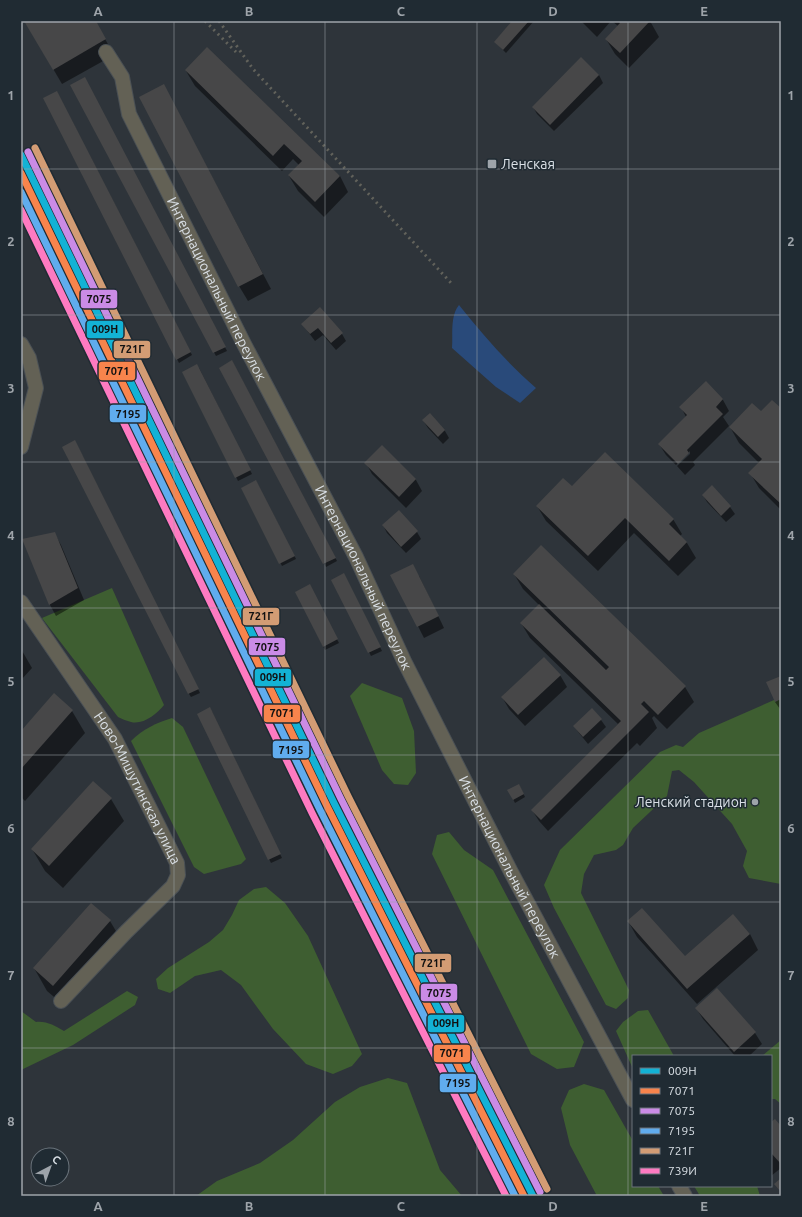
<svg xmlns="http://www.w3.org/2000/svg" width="802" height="1217" font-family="Ubuntu,sans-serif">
<rect width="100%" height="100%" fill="#2e343a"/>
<g fill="#3e5e31">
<path d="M112,588l52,117c-7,9 -21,20 -33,17 -4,-1 -9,-3 -13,-5l-76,-99z"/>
<path d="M362,683l40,15 12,33 2,42 -8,12 -14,-1 -12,-14 -32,-74z"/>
<path d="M781,697v187l-32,-6 -6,-12 4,-15 -15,-27 -38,-42 -15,-12 -7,1 -5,25 -34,32 -10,17 -7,5 -22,5 -10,19 -3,19 48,97 -1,8 -12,11 -10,-4 -52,-97 -10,-23 16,-35 100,-98 16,-7 7,2 16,-14z"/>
<path d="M172,718l11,9 63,132 -5,5 -37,10 -10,-7 -63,-126c12,-12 25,-18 41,-23z"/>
<path d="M449,832l15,18 29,20 91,172 -10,25 -17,2 -26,-15 -99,-200 5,-19z"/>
<path d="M266,887l19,16 23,33 54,118 -10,12 -19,8 -27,-10 -33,-35 -32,-44 -20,-15 -26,6 -25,17 -12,-4 -2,-10 12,-11 41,-26 14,-12 9,-15 7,-15 15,-11z"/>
<path d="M127,991l11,6 -3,8 -62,40 -52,25v-59l15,11c11,-1 19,4 28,9z"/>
<path d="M648,1010l26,46h-41v13l-17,-38 7,-9 15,-11z"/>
<path d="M781,1040v64l-6,-5h-4v-43h-9z"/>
<path d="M388,1078l19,5 33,87 22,26h-266l21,-15 43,-18 33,-23 42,-38 25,-15z"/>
<path d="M584,1084l20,6 29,51v45h25l6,10h-67l-27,-51 -9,-37 8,-18z"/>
<path d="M694,1186h63l3,10h-60z"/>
</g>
<path fill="#294a7a" d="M459,305c24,30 48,58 77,83l-16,15 -24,-16 -44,-39c1,-14 -2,-32 7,-43z"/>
<g fill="#0007">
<path d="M25,21h70l19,34 -52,29z"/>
<path d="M513,21h21l-28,32 -11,-11z"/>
<path d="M581,21h30l-14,16z"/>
<path d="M612,21h38l9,16 -30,31 -14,-14 -9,-15 12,-13z"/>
<path d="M186,71l154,105 8,16 -24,25 -26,-26 -9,-15 10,-11 -6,-6 -11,12 -87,-85z"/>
<path d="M599,75l4,8 -49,48 -17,-17 -4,-7z"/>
<path d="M86,82l141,269 -11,5 -145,-271z"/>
<path d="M57,92l135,263 -13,8 -135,-265z"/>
<path d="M172,101l99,188 -23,12 -9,-15z"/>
<path d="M302,324l40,10 4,7 -10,9 -13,-15 -8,6z"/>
<path d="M232,361l105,200 -11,6 -106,-199z"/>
<path d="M199,368l53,106 -14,7 -55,-109z"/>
<path d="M706,383l17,17 6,11 -6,6 6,9 -36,36 2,3 -10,10 -8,-9 13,-12v-3l-14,14 -10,-10 -7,-11 27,-27 -5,-10z"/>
<path d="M781,410v100l-22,-22 -9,-15 9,-10 -20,-20 -9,-16 31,-15z"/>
<path d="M430,415l15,16 4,7 -6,6 -15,-16 -5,-8z"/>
<path d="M77,445l123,248 -9,4 -2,-3z"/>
<path d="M382,446l34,34 6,11 -16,17 -34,-34 -6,-11z"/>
<path d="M256,481l40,78 -14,7 -40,-78z"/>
<path d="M572,487l101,32 9,15 -2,2 7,7 9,15 -18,18 -44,-43 -36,38 -52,-50 -9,-15z"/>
<path d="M712,487l18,20 5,7 -9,8 -19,-20 -4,-7z"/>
<path d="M383,525l34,7 4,7 -15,14 -19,-20z"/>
<path d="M54,533l7,12 23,55 -28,16 -6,-11z"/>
<path d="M514,574l171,113 9,15 -27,27 -13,-13 -2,2 5,10 -17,18 -3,-3 -89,88 -9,-10 -7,-11 86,-86 -88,-86 -9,-15 18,-18 -16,-16z"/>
<path d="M392,575l27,1 25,52 -20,10z"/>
<path d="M345,578l37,73 -11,5 -39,-76z"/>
<path d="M309,586l30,57 -14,7 -29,-58z"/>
<path d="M21,649l11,19 -11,12z"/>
<path d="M560,675l7,12 -42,39 -16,-17 -7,-12z"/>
<path d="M781,677v31l-1,1 -5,-7z"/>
<path d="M592,710l9,10 5,7 -18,17 -9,-11 -5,-7z"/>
<path d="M72,711l13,22 -60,68 -4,-4v-64z"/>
<path d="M212,712l70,146 -11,5 -73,-149z"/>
<path d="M519,785l6,12 -10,6 -6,-12z"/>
<path d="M111,799l13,22 -61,67 -18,-17 -13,-22z"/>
<path d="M733,915l17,19 8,16 -61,54 -60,-67 -9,-16 57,36z"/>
<path d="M110,921l13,22 -57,64 -19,-16 -13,-23z"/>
<path d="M717,990l38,43 7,11 -13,12h-14l-32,-37 -7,-11z"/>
<path d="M771,1124l10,4v40l-10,8z"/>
</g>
<g fill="#474748">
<path d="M24,21h72l10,18 -53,31z"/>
<path d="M512,21h17l-26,29 -9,-8z"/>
<path d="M618,21h32l-30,32 -15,-14 15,-16z"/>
<path d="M207,47l133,129 -25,26 -27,-27 14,-14 -18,-17 -11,12 -88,-86z"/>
<path d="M581,57l18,18 -49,50 -18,-18z"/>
<path d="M85,77l141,270 -13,6 -143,-268z"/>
<path d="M164,84l99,190 -25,13 -99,-190z"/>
<path d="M57,91l134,261 -15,8 -133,-262z"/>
<path d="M320,307l23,26 -12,10 -13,-15 -8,6 -9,-10z"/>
<path d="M232,360l104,198 -13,6 -104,-196z"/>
<path d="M197,364l54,106 -16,8 -53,-106z"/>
<path d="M706,381l17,18 -7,8 7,7 -36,36 2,3 -11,11 -20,-20 29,-29 -8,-8z"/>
<path d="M772,400l9,8v96l-33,-31 14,-14 -33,-32 23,-24 9,8z"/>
<path d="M430,413l15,17 -7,7 -16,-17z"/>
<path d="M75,440l124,249 -11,5 -126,-247z"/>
<path d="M382,445l34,34 -17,18 -35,-34z"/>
<path d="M605,452l69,67 -5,5 18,18 -18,19 -44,-43 -37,38 -52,-50 27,-28 9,8z"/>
<path d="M256,480l39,76 -16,8 -38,-76z"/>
<path d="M712,485l19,21 -10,10 -19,-21z"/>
<path d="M399,510l19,21 -17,16 -19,-22z"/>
<path d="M55,532l23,56 -29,17 -27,-66z"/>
<path d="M541,545l145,141 -28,29 -14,-14 -3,3 8,8 -108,108 -10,-10 90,-89 -101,-98 19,-19 67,66 3,-3 -96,-93z"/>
<path d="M413,564l26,52 -22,11 -27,-52z"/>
<path d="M344,573l37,74 -13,6 -37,-73z"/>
<path d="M310,584l28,55 -15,8 -28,-55z"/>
<path d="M544,657l17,18 -43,40 -17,-18z"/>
<path d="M781,676v23l-6,3 -9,-20z"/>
<path d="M54,693l19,17 -52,59v-38z"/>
<path d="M210,707l71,147 -13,6 -71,-146z"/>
<path d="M592,708l10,11 -19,18 -10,-11z"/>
<path d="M93,781l19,17 -63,68 -18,-17z"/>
<path d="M519,784l5,10 -11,6 -6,-10z"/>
<path d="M91,903l20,17 -58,66 -20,-18z"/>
<path d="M642,908l43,48 48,-42 17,20 -63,55 -60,-68z"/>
<path d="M717,988l39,44 -22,20 -39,-44z"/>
<path d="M775,1119l6,7v38l-10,-11v-31z"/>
<path d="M781,1178v14l-7,-8z"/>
</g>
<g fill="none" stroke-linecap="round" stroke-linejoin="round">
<g stroke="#4a5055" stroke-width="16">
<g id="minor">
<path id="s1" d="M106,52l16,25 7,37 115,230 112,213 48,104 107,211 122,228"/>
<path d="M21,344l8,14 7,30 -15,59"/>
<path id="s2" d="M21,602l94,137 62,124 1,12 -5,11 -47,46 -65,69"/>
<path d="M679,1186l6,10"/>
</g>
</g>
<use href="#minor" stroke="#636155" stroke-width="14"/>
<g stroke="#62625b" stroke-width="3" stroke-dasharray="2 4" stroke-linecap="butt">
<path d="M205,21l31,31"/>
<path d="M219,21l34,48 199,215"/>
</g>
<g stroke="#202b33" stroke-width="10">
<path id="rail-1" d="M21,155l313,648 199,393"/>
</g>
<g stroke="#202b33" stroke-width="10">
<path id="rail-2" d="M21,173l306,633 197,390"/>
</g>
<g stroke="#202b33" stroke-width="10">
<path id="rail-3" d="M28,152l313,647 199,393"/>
</g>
<g stroke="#202b33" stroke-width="10">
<path id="rail-4" d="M21,192l299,618 195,386"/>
</g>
<g stroke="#202b33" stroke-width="10">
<path id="rail-5" d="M35,148l313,648 199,393"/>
</g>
<g stroke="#202b33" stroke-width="10">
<path id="rail-6" d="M21,210l291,603 194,383"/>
</g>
<use href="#rail-1" stroke="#13b2d5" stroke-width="7"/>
<use href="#rail-2" stroke="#f8844c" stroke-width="7"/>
<use href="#rail-3" stroke="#ca8be6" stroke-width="7"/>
<use href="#rail-4" stroke="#60acee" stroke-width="7"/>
<use href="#rail-5" stroke="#d39c74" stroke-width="7"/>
<use href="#rail-6" stroke="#fe7ac1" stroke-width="7"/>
</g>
<path fill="none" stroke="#9ea4aa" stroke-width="1" stroke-opacity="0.55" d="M174,21v1175M325,21v1175M477,21v1175M628,21v1175M21,169h760M21,315h760M21,462h760M21,608h760M21,755h760M21,902h760M21,1048h760"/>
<g fill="#9ea4aa" stroke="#202b33" stroke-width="1.5">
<rect x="487" y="159" width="10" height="10" rx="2"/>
<circle cx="755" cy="802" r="4"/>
</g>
<g text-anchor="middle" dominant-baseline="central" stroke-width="3" stroke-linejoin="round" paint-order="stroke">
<g font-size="14" fill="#dae0e6" stroke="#202b33" text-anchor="start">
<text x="501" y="164">Ленская</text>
<text x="747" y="802" text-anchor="end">Ленский стадион</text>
</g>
<g font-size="14" fill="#dae0e6" stroke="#202b33">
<text stroke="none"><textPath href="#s1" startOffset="263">Интернациональный переулок</textPath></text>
<text stroke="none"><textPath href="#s1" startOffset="587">Интернациональный переулок</textPath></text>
<text stroke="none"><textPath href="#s2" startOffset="220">Ново-Мишутинская улица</textPath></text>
<text stroke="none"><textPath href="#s1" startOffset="911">Интернациональный переулок</textPath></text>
</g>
</g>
<g stroke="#202b33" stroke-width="1.5">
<rect x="80" y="289" width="38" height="20" rx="4" fill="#ca8be6"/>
<rect x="86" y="320" width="38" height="19" rx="4" fill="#13b2d5"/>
<rect x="113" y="340" width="38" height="19" rx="4" fill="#d39c74"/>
<rect x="98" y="361" width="38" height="20" rx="4" fill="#f8844c"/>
<rect x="109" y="404" width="38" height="19" rx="4" fill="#60acee"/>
<rect x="242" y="607" width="38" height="19" rx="4" fill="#d39c74"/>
<rect x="248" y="637" width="38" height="19" rx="4" fill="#ca8be6"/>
<rect x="254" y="668" width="38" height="19" rx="4" fill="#13b2d5"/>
<rect x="263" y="704" width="38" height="19" rx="4" fill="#f8844c"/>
<rect x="272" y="740" width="38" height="19" rx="4" fill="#60acee"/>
<rect x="414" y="953" width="38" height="20" rx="4" fill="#d39c74"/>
<rect x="420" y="983" width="38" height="19" rx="4" fill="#ca8be6"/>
<rect x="427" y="1014" width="38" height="19" rx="4" fill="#13b2d5"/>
<rect x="433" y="1044" width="38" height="19" rx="4" fill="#f8844c"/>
<rect x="439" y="1073" width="38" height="20" rx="4" fill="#60acee"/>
</g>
<g font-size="11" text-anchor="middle" font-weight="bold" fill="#111">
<text x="99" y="303">7075</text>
<text x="105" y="333">009Н</text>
<text x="132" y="353">721Г</text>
<text x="117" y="375">7071</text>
<text x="128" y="418">7195</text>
<text x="261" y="620">721Г</text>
<text x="267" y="651">7075</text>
<text x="273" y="681">009Н</text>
<text x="282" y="717">7071</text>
<text x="291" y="754">7195</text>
<text x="433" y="967">721Г</text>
<text x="439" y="997">7075</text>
<text x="446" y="1027">009Н</text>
<text x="452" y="1057">7071</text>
<text x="458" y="1087">7195</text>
</g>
<rect width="802" height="1217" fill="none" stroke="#202b33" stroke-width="44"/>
<rect x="632" y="1055" width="140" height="132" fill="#202b33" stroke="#6a737b"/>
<rect x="640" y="1068" width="20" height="6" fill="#13b2d5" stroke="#6a737b"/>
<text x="668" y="1075" font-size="12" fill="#dae0e6">009Н</text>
<rect x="640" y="1088" width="20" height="6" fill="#f8844c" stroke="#6a737b"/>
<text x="668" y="1095" font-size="12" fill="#dae0e6">7071</text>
<rect x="640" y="1108" width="20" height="6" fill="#ca8be6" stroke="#6a737b"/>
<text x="668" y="1115" font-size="12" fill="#dae0e6">7075</text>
<rect x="640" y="1128" width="20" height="6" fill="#60acee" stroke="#6a737b"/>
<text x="668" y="1135" font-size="12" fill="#dae0e6">7195</text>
<rect x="640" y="1148" width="20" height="6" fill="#d39c74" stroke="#6a737b"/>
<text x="668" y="1155" font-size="12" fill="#dae0e6">721Г</text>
<rect x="640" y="1168" width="20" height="6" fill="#fe7ac1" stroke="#6a737b"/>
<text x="668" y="1175" font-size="12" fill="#dae0e6">739И</text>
<g transform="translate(50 1167) rotate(41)"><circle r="19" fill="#202b33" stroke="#6a737b"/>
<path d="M0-3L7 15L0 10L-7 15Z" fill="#9ea4aa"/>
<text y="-6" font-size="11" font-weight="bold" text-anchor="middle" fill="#dae0e6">С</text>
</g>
<rect x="22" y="22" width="758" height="1173" fill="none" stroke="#9ea4aa" stroke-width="1.5"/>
<g font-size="13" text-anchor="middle" font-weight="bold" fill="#9ea4aa">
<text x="98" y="16">A</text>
<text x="249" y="16">B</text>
<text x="401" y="16">C</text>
<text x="553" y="16">D</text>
<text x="704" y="16">E</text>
<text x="11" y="100">1</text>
<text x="791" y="100">1</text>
<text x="11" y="246">2</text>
<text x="791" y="246">2</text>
<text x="11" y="393">3</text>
<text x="791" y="393">3</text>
<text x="11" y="540">4</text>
<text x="791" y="540">4</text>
<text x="11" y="686">5</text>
<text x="791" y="686">5</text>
<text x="11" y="833">6</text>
<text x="791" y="833">6</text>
<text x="11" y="980">7</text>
<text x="791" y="980">7</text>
<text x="11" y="1126">8</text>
<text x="791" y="1126">8</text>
<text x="98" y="1211">A</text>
<text x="249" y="1211">B</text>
<text x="401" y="1211">C</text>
<text x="553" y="1211">D</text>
<text x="704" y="1211">E</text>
</g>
</svg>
